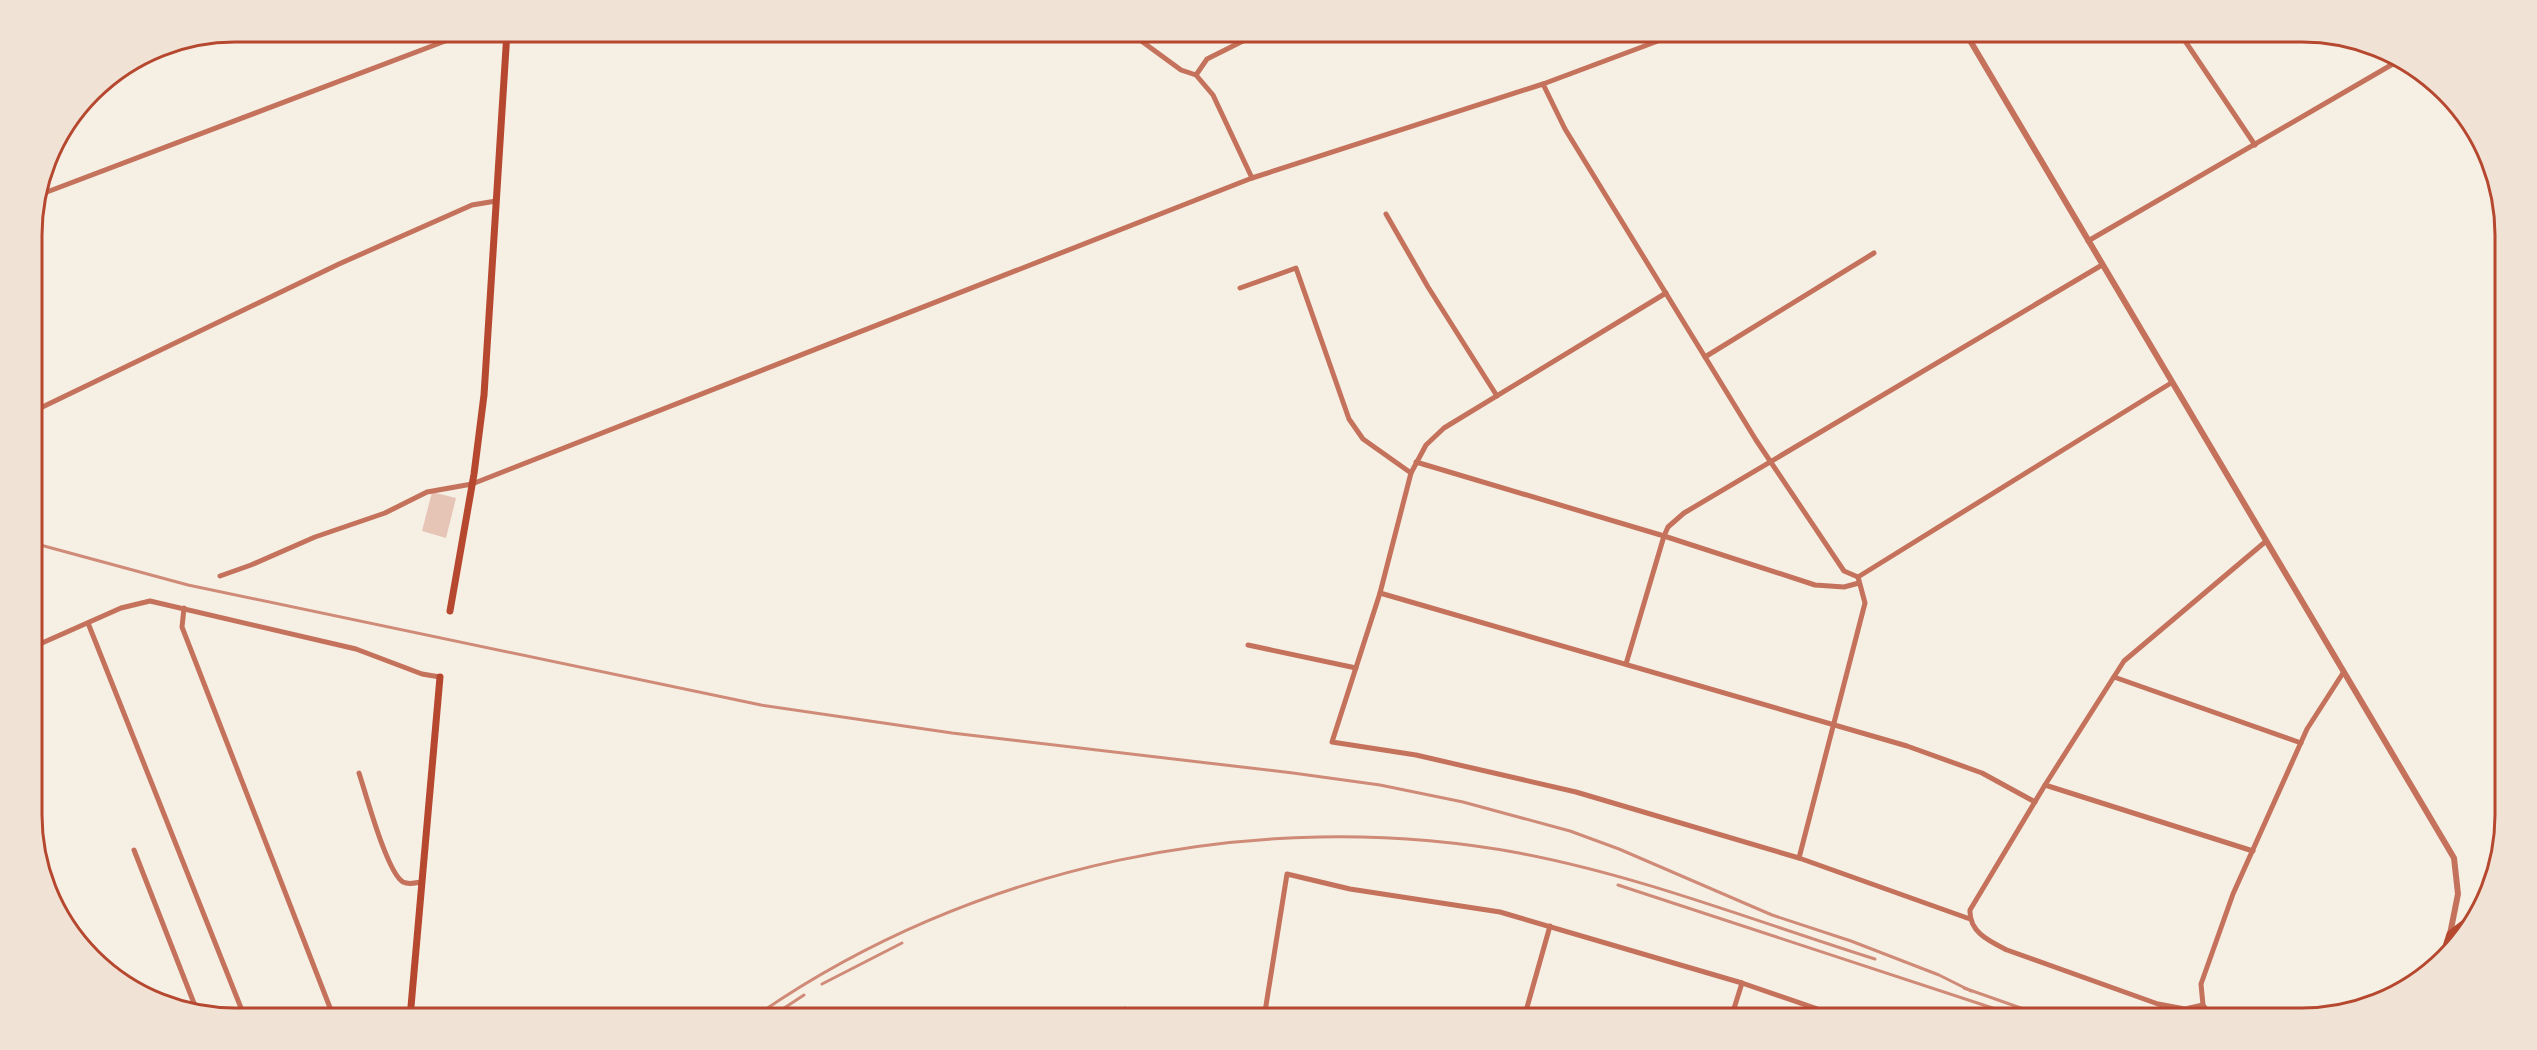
<svg xmlns="http://www.w3.org/2000/svg" width="2537" height="1050" font-family="'Fira Sans',sans-serif">
<rect width="100%" height="100%" fill="#f6efe4"/>
<path fill="#e6c5b7" d="M432,492l24,6 -10,40 -24,-7z"/>
<g fill="none" stroke-linecap="round" stroke-linejoin="round">
<g stroke="#c5725c" stroke-width="5">
<path d="M1129,32l52,38 15,5 17,20 39,83"/>
<path d="M2179,32l76,113"/>
<path d="M1196,75l11,-16 54,-27"/>
<path d="M1543,84l22,45 191,311 88,131 14,6"/>
<path d="M39,195l430,-163"/>
<path d="M1386,214l42,73 69,109"/>
<path d="M2088,241l310,-180"/>
<path d="M1240,288l56,-20 53,151 14,20 48,34"/>
<path d="M1666,293l-222,135 -18,17 -15,28 -31,120 -48,149 84,13 160,37 223,66 171,61"/>
<path d="M1705,357l169,-104"/>
<path d="M32,412l307,-148 133,-59 24,-4"/>
<path d="M1416,462l248,74 151,49 29,2 15,-4"/>
<path d="M220,576l31,-11 64,-28 70,-24 42,-21 45,-8 780,-306 291,-94 139,-52"/>
<path d="M1380,593l527,153 75,27 53,29"/>
<path d="M184,608l-2,19 152,391"/>
<path d="M88,623l157,395"/>
<path d="M1248,645l108,23"/>
<path d="M33,647l88,-39 29,-7 206,48 66,25 18,3"/>
<path d="M1626,664l38,-128 4,-9 16,-14 418,-248"/>
<path d="M2114,677l187,66"/>
<path d="M359,773c7,21 28,100 44,109 6,3 12,1 18,0"/>
<path d="M2045,785l208,66"/>
<path d="M134,850l63,161"/>
<path d="M1799,858l66,-255 -7,-26 313,-194"/>
<path d="M2203,1005l-18,4 -27,-5 -151,-54c-18,-9 -38,-18 -37,-40l75,-125 79,-124 141,-119"/>
<path d="M1264,1018l23,-144 63,15 150,23 242,71 102,35"/>
<path d="M1524,1018l26,-92"/>
<path d="M1731,1018l11,-35"/>
<path d="M2212,1018l-9,-13 -2,-21 32,-90 74,-165 36,-56"/>
</g>
<path stroke="#c5725c" stroke-width="6" d="M1965,32l489,826 4,36 -8,40"/>
<g stroke="#b5482f" stroke-width="7">
<path d="M450,611l24,-137 10,-79 23,-363"/>
<path d="M2442,959l8,-25 30,-23"/>
<path d="M410,1018l30,-341"/>
</g>
<g stroke="#cf8b77" stroke-width="3">
<path d="M33,543l155,42 573,120 191,28 341,40 87,12 83,17 107,29 49,18 153,66 79,26 88,34 32,16"/>
<path d="M1618,885l399,131"/>
<path d="M822,984l80,-41"/>
<path d="M1964,988l85,30"/>
<path d="M753,1018c218,-153 503,-213 766,-165 122,23 238,69 356,106"/>
<path d="M769,1018l35,-23"/>
<path d="M1094,1018l31,-10"/>
</g>
</g>
<path d="M0 0H2537V1050H0ZM235 42H2302A193 193 0 0 1 2495 235V815A193 193 0 0 1 2302 1008H235A193 193 0 0 1 42 815V235A193 193 0 0 1 235 42Z" fill="#f1e2d6" fill-rule="evenodd"/>
<path fill="none" stroke="#b5482f" stroke-width="3" d="M235 42H2302A193 193 0 0 1 2495 235V815A193 193 0 0 1 2302 1008H235A193 193 0 0 1 42 815V235A193 193 0 0 1 235 42Z"/>
</svg>
